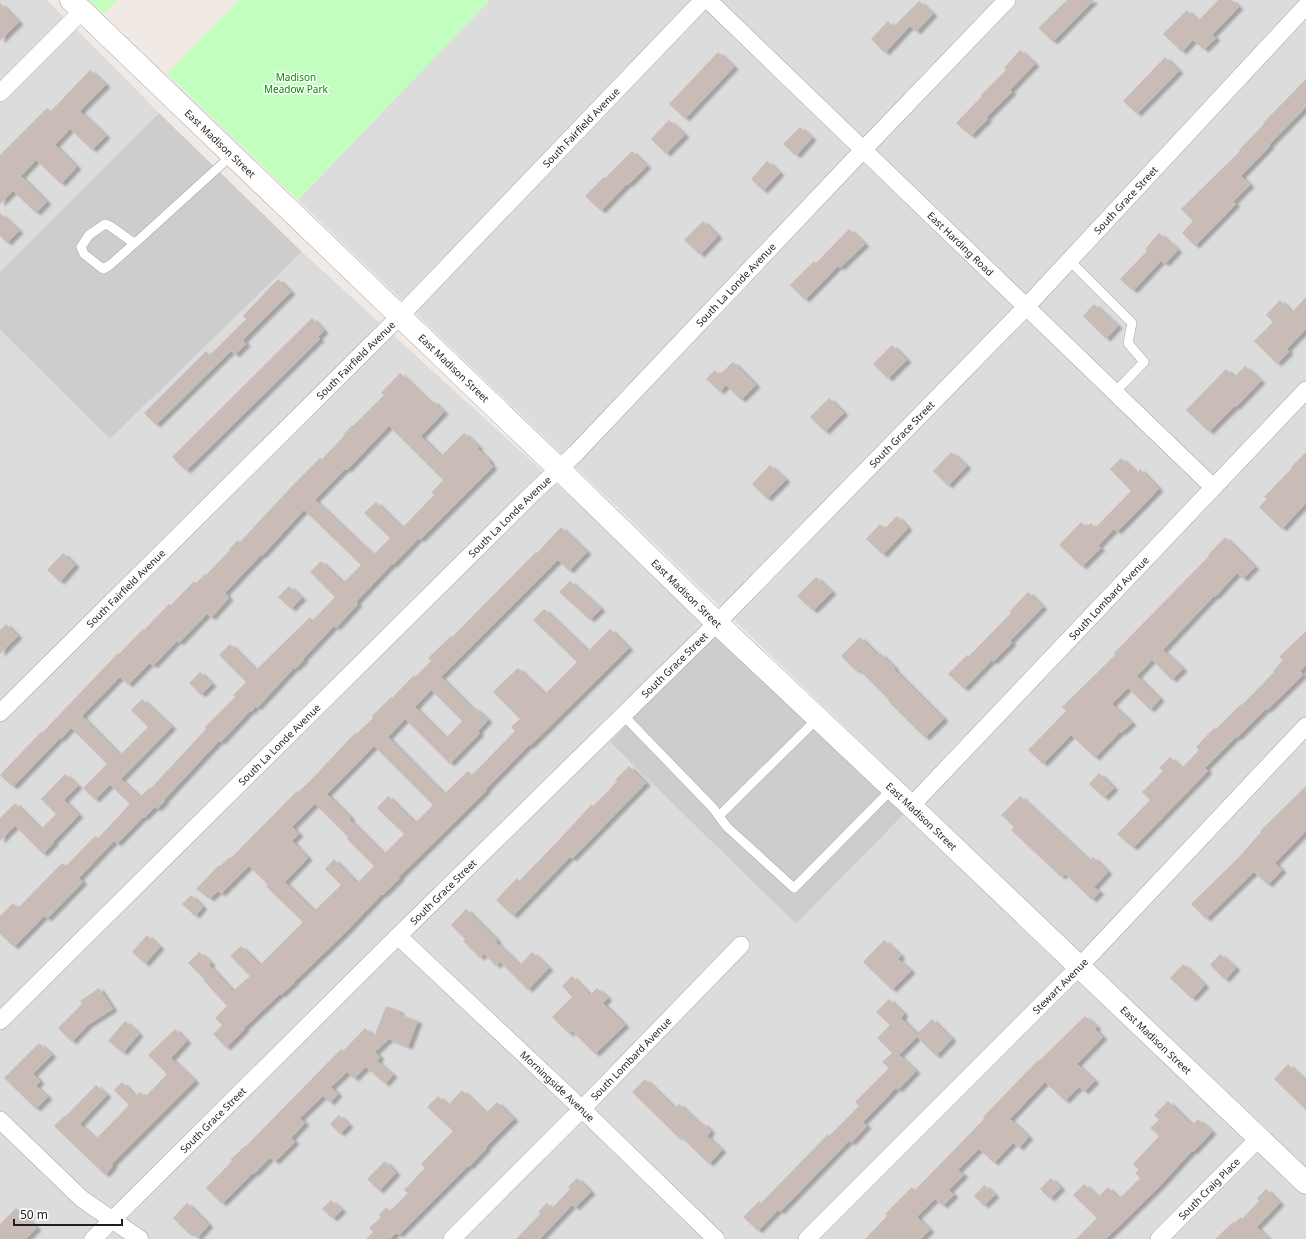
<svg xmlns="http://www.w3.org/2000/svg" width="1306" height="1239" font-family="'Noto Sans',sans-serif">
<defs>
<filter id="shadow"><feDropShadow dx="4.5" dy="2.5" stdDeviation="1" flood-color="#0004"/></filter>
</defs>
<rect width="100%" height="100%" fill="#f1eae4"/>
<g fill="#dddcdc">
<path d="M0,0h47l112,113 -159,159z"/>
<path d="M490,0h816v1171l-1008,-971z"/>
<path d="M302,252l415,378 -106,112 185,182 111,-113 399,383v45h-1306v-909l110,109z"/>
</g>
<g fill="#cdcdcd">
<path d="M159,113l143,139 -192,187 -110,-109v-58z"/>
<path d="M717,630l190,181 -111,113 -186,-182z"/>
</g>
<g fill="#c2febd">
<path d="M89,0h28l-13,14z"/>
<path d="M239,0h251l-192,200 -131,-126z"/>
</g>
<g fill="#c9bcb7" fill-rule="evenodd" filter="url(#shadow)">
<path d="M1067,0h27l-41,42 -15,-14z"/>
<path d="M1218,0h14l7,7 -27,28 4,3 -12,12 -11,-10 -11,12 -19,-18 24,-24 11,11z"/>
<path d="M919,1l14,13 -17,18 -6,-6 -25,27 -14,-14 17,-18 5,6z"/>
<path d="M0,3l19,19 -19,19z"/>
<path d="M1020,50l15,14 -25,26 2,2 -26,26 2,1 -17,17 -15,-13 26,-27 -1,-1 25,-25 -2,-2z"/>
<path d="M718,52l16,15 -49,52 -16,-15z"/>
<path d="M1165,57l14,14 -42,43 -14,-13z"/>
<path d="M90,70l16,15 -26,26 26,25 -14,14 -22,-21 -15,16 22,22 -16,17 -25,-24 -15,16 26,26 -11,11 -23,-22 -13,13v-49l47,-47 4,3z"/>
<path d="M1306,79v28l-37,38 1,1 -29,30 9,9 -17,17 3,2 -41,42 -13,-13 11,-12 -12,-12 59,-58 -1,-1 25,-26 -1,-1z"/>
<path d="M669,120l16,15 -19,19 -15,-15z"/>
<path d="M800,127l12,11 -16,18 -13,-12z"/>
<path d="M632,151l15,15 -19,19 -1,-1 -26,27 -16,-15 19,-19 1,1z"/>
<path d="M767,161l13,12 -17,18 -12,-12z"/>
<path d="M0,213l19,18 -12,12 -7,-7z"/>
<path d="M703,221l15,15 -18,19 -16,-15z"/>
<path d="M849,229l16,15 -25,24 -2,-2 -33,34 -15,-15 24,-24 2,2z"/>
<path d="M1159,233l19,17 -13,14 -4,-3 -28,30 -13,-12 27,-28 -2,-2z"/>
<path d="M278,279l13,13 -48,48 3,4 -11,11 -4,-4 -75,74 -12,-12 62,-62 4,4 36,-36 -3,-3z"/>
<path d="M1306,297v32l-19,20 2,3 -12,12 -23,-23 19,-19 -7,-7 14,-15 12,12z"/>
<path d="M1094,304l24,22 -12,13 -23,-23z"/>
<path d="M312,318l12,13 -6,6 2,2 -134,132 -14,-14z"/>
<path d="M892,345l15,15 -19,19 -15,-15z"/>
<path d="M733,362l23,23 -15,15 -15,-15 -6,7 -14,-13 9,-9 4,5z"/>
<path d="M1245,366l16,15 -25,26 -1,-1 -26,26 -23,-22 40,-41 8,8z"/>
<path d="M400,373l31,30 2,-2 11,11 -23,24 20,20 23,-23 15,14 -2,1 13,13 -1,1 4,5 -73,73 -1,-2 -26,27 -1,-1 -36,38 2,2 -22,24 -2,-2 -31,33 1,1 -9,9 -1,-1 -37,40 -1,-2 -5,6 -1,-1 -29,31 -2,-1 -55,59 1,1 -8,8 -2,-2 -11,11 -1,-1 -26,27 -3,-3 -35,37 4,4 -36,37 -3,-3 -30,31 -14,-13v-18l13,-13 5,5 44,-45 4,3 29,-30 3,2 32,-34 -20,-19 -15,15 -12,-12 24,-24 -36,-36 -10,11 -1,-1 -47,49 -13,-12 41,-43 1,1 76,-80 1,1 24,-25 1,1 25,-26 2,1 23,-24 2,2 9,-9 1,1 24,-25 -1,-1 9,-9 2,2 52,-56 28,-28 2,1 22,-23 -1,-1 9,-10 1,1 31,-31 -3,-2zM389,426l54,54 -12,13 3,2 -32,33 -26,-26 -12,11 26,25 -17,17 -58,-55 30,-31 2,1zM304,510l57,55 -18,18 -22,-22 -11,11 25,25 -22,23 -3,-3 -54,53 -26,-26 -11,11 27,27 -13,13 2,2 -30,30 1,2 -55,59 -1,-1 -10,10 -19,-18 51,-52 -30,-28 -11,11 17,17 -28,28 -38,-39 38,-39 8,8 22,-22 3,3 24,-25 2,2 28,-29 4,4 18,-20 -4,-5 36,-38 1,1z"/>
<path d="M829,398l15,15 -19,19 -15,-15z"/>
<path d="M951,452l16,14 -19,20 -15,-15z"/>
<path d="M1306,452v51l-24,26 -23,-22 8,-8 -3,-2 28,-29 -1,-1z"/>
<path d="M1121,458l16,15 3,-4 19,20 -42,43 -3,-3 -16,17 3,2 -19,19 -23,-22 22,-23 6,5 4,-4 4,5 36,-37 -21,-22z"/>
<path d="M770,465l16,15 -19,19 -15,-15z"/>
<path d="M897,516l11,12 -25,27 -17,-16 14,-15 5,4z"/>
<path d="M561,527l26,25 -18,19 -11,-11 -117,117 32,32 2,-1 13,12 -10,11 2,2 -30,31 -45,-45 -17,18 56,57 24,-23 4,4 43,-44 -4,-4 9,-8 -27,-27 11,-11 14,-13 27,26 32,-32 -44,-42 11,-11 44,42 22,-22 19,19 -99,98 -1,-1 -43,44 1,1 -88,87 1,1 -17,17 -1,-1 -35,37 -53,51h1l-14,13 -1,-1 -36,34 1,1 -19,19 -13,-14 9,-9 -7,-7 12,-12 -23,-25 1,-1 -17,-17 11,-11 12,11 -2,2 24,26 17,-15 -20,-20 11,-10 19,19 43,-43 -26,-25 -11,-11 2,-1 -19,-19 -28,28 -3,-3 -8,8 -14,-10 23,-24 1,1 10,-9 1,1 66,-67 1,1 10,-9 47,-50 1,1 17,-16 -1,-2 19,-19 1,1 22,-23 1,2 16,-16 -3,-3 23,-22 1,1 84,-85 1,1zM431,690l31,31 -16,17 -31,-31zM374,746l59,59 -18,18 -27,-27 -11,12 27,26 -20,20 -35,-35 2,-1 -24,-24zM315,804l33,33 -1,2 27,27 -17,17 -23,-24 -9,10 16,16 -27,26 -29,-29 23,-24 -16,-17 7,-7 -7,-7z"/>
<path d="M1225,537l30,30 -12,12 -6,-6 -22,24 -1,-1 -51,54 20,19 -11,11 -20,-20 -15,16 23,23 -10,11 -22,-22 -16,16 20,19 -11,10 -1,-1 -25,26 -24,-23 -28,29 -15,-14 38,-39 -4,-4 53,-52 -1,-2 95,-97 -1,-1z"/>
<path d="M63,553l12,12 -15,17 -13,-12z"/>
<path d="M816,577l16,15 -19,19 -16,-15z"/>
<path d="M570,581l31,28 -11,11 -31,-28z"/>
<path d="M289,586l13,12 -11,11 -13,-12z"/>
<path d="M1028,592l15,15 -33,34 2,2 -19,19 -1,-2 -28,29 -16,-15 19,-19 2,1 42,-43 -2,-1z"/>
<path d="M6,624l12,12 -18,18v-24z"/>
<path d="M1306,631v34l-6,6 3,4 -36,35 -1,-1 -29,29 -1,-1 -31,31 3,3 -75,77 -16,-14 33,-34 -8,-8 21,-21 -4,-3 11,-11 12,11 17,-18 -3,-3 18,-19 2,1 25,-25 1,1 32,-33 -1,-1 10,-11 -4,-3z"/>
<path d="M860,637l18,18 2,-2 15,15 -1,1 50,50 -19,19 -37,-37 1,-1 -31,-31 -2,2 -15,-15z"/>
<path d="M200,672l12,12 -11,11 -12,-12z"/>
<path d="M629,766l17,17 -74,76 -2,-2 -57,59 -17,-16 21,-22 2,3 37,-38 36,-39 1,2 16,-16 8,-9 -2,-1z"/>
<path d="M1099,773l15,15 -10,10 -15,-14z"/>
<path d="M65,774l13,12 -14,14 15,15 -26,27 1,1 -11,11 -28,-28 -15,15v-23l15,-15 26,26 15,-15 -15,-15z"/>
<path d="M1306,786v45l-31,32 7,7 -14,15 -14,-13 -48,47 -15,-15 48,-47 22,-25 -1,-1z"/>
<path d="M1020,796l70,65 3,-4 15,15 -14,15 6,5 -8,8 -27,-26 -4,3 -50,-47 3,-3 -13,-12z"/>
<path d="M191,895l12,12 -8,9 -13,-12z"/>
<path d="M466,909l31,31 -1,2 24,23 12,-13 17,16 -21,22 -28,-28 -4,4 -12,-12 -4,4 -17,-17 2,-2 -14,-14z"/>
<path d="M147,935l13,12 -15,17 -13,-12z"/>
<path d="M884,940l17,16 -3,3 13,12 -19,19 -29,-28z"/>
<path d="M1220,954l16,14 -11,12 -15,-15z"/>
<path d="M1183,964l22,21 -13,14 -22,-21z"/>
<path d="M572,976l18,19 7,-7 11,10 -5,5 22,22 -30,29 -23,-23 -3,3 -17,-17 20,-20 -10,-11z"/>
<path d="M99,988l14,21 -25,16 -16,17 -14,-14 24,-24 -2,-3z"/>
<path d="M889,999l15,15 -3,4 16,16 15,-15 20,20 -16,17 -19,-19 -18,18 17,16 -18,19 -2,-2 -33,34 4,4 -16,17 -2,-2 -69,71 -2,-2 -20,21 -15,-14 16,-16 2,2 67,-69 1,2 30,-30 -4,-4 34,-34 -7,-6 10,-9 -15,-15 13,-13 -14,-13z"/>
<path d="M386,1006l14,5 -1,3 19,7 -10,26 -19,-8 -14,13 5,5 -3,4 16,14 -8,9 -19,-17 -12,12 -7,-7 -16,15 7,7 -8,9 -7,-7 -23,22 5,5 -14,15 4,4 -20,20 -5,-4 -16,16 -1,-1 -31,31 -16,-16 26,-27 -2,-1 15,-14h1l95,-97 2,2 22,-23 9,9z"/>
<path d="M1085,1016l12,11 -2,2 8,8 -26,27 18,17 -11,11 -5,-5 -14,14 -20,-19 -35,37 19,18 -10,11 -6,-5 -19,20 -15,-14 -21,21 6,5 -15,15 5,5 -11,11 -8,-7 -18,18 13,13 -9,9h-56l22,-23 -2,-2 27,-27 3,3 69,-71 -1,-2 55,-57 1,1z"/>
<path d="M125,1021l14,13 -16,19 -15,-12z"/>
<path d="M175,1029l12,12 -16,17 24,23 -83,83 1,2 -8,9 -51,-49 11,-11 1,1 30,-31 11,10 -27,29 16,15 33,-34 -15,-15 8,-8 13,14 5,-4 5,5 22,-23 -19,-19z"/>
<path d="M39,1043l13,12 -19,19 7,7 -4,5 12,11 -12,12 -32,-31z"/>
<path d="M1288,1064l18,17v29l-32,-31z"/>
<path d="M645,1079l30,29 4,-4 22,21 2,-2 8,8 -4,5 15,14 -13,14 -29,-28 -1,2 -47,-46z"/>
<path d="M462,1090l24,23 11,-11 17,17 -28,28 1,1 -18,19 -1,-1 -69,69 -3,-2 -6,6h-24l7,-7 -4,-4 12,-11 -2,-2 7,-8 4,4 18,-18 -4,-3 21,-22 -4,-4 32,-33 -26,-24 11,-11 10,9z"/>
<path d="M1168,1101l24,24 6,-6 14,13 -19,20 -1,-1 -32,35 -54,53h-30l21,-21 -24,-23 11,-11 14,13 10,-10 11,12 21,-21 -5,-5 4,-3 -6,-6 26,-28 -9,-8 9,-8 -5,-5z"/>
<path d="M339,1115l10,10 -9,9 -10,-10z"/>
<path d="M385,1161l11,12 -17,18 -12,-12z"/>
<path d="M577,1178l14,14 -16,16 -3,-3 -32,34h-24l24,-25 -2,-2 9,-9 5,5 18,-19 -2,-2z"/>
<path d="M1051,1178l10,10 -11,11 -10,-10z"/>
<path d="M984,1185l11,10 -11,11 -10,-10z"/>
<path d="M1266,1189l14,14 -23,24 12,12h-54l18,-17 1,1 7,-6 1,2 17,-18 -2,-3z"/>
<path d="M331,1200l11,10 -9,9 -11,-10z"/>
<path d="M187,1203l22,22 -12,13 -6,-6 -2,2 -16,-16z"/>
<path d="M16,1208l21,20 -11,11h-26v-15z"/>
</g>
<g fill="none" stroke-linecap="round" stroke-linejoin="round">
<g stroke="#a6a6a6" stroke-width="10">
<g id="service">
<path d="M134,243l-24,-17 -5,-2 -16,11 -8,12 3,7 19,15 7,-4 34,-30 88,-80"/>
<path d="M1069,260l63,63 -4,20 16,19 -29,30"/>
<path d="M623,715l90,93 14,19 67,61 98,-99"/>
<path d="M719,816l99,-98"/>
</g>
</g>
<g stroke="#a6a6a6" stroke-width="18">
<g id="minor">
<path id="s1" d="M708,0l505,487"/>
<path d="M0,93l82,-82"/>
<path id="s2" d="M0,713l400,-397 303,-316"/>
<path id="s3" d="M911,806l395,-416"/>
<path id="s4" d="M398,936l184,173 134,130"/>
<path id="s5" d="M0,1021l534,-529 42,-39 287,-303 144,-150"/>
<path d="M0,1120l82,79 58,40"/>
<path id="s6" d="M93,1239l305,-303 319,-313 309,-316 280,-301"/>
<path id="s7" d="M452,1239l130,-130 159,-164"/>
<path id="s8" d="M807,1239l272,-272 227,-241"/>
<path id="s9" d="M1159,1239l100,-101"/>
</g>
</g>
<g stroke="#a6a6a6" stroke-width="23">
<g id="tertiary">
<path id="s10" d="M71,0l487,468 159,155 194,183 395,377"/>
</g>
</g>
<use href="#service" stroke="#fff" stroke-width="9"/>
<use href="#minor" stroke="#fff" stroke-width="17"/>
<use href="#tertiary" stroke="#fff" stroke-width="22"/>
</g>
<g text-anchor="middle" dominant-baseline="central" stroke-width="3" stroke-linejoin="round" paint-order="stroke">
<g font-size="10" fill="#0a8802" stroke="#fff">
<text x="296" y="77">Madison<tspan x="296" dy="12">Meadow Park</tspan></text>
</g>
<g font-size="10" fill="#1f1f1f" stroke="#fff">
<text stroke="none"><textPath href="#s2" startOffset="825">South Fairfield Avenue</textPath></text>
<text stroke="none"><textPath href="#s10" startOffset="207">East Madison Street</textPath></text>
<text stroke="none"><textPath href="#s6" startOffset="1465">South Grace Street</textPath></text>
<text stroke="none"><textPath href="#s1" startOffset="351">East Harding Road</textPath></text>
<text stroke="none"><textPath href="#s5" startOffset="1041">South La Londe Avenue</textPath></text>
<text stroke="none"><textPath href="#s2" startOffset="501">South Fairfield Avenue</textPath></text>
<text stroke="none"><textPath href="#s10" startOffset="531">East Madison Street</textPath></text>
<text stroke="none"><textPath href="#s6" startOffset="1141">South Grace Street</textPath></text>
<text stroke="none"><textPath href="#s5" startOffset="717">South La Londe Avenue</textPath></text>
<text stroke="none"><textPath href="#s2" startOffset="177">South Fairfield Avenue</textPath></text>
<text stroke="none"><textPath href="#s10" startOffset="855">East Madison Street</textPath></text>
<text stroke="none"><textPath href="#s3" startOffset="287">South Lombard Avenue</textPath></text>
<text stroke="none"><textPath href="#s6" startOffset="817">South Grace Street</textPath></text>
<text stroke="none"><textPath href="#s5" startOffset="393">South La Londe Avenue</textPath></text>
<text stroke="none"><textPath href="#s10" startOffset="1179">East Madison Street</textPath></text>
<text stroke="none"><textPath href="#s6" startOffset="493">South Grace Street</textPath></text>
<text stroke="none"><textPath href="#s8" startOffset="358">Stewart Avenue</textPath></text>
<text stroke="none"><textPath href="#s10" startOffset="1503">East Madison Street</textPath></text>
<text stroke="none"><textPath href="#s7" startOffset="254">South Lombard Avenue</textPath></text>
<text stroke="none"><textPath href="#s4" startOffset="219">Morningside Avenue</textPath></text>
<text stroke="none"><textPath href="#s6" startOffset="169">South Grace Street</textPath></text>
<text stroke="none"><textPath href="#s9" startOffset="71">South Craig Place</textPath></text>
</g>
</g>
<path d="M14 1219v6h108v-6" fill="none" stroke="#1f1f1f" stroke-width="2"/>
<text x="20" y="1219" font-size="12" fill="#1f1f1f" stroke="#ffffff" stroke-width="3" paint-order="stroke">50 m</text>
</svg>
